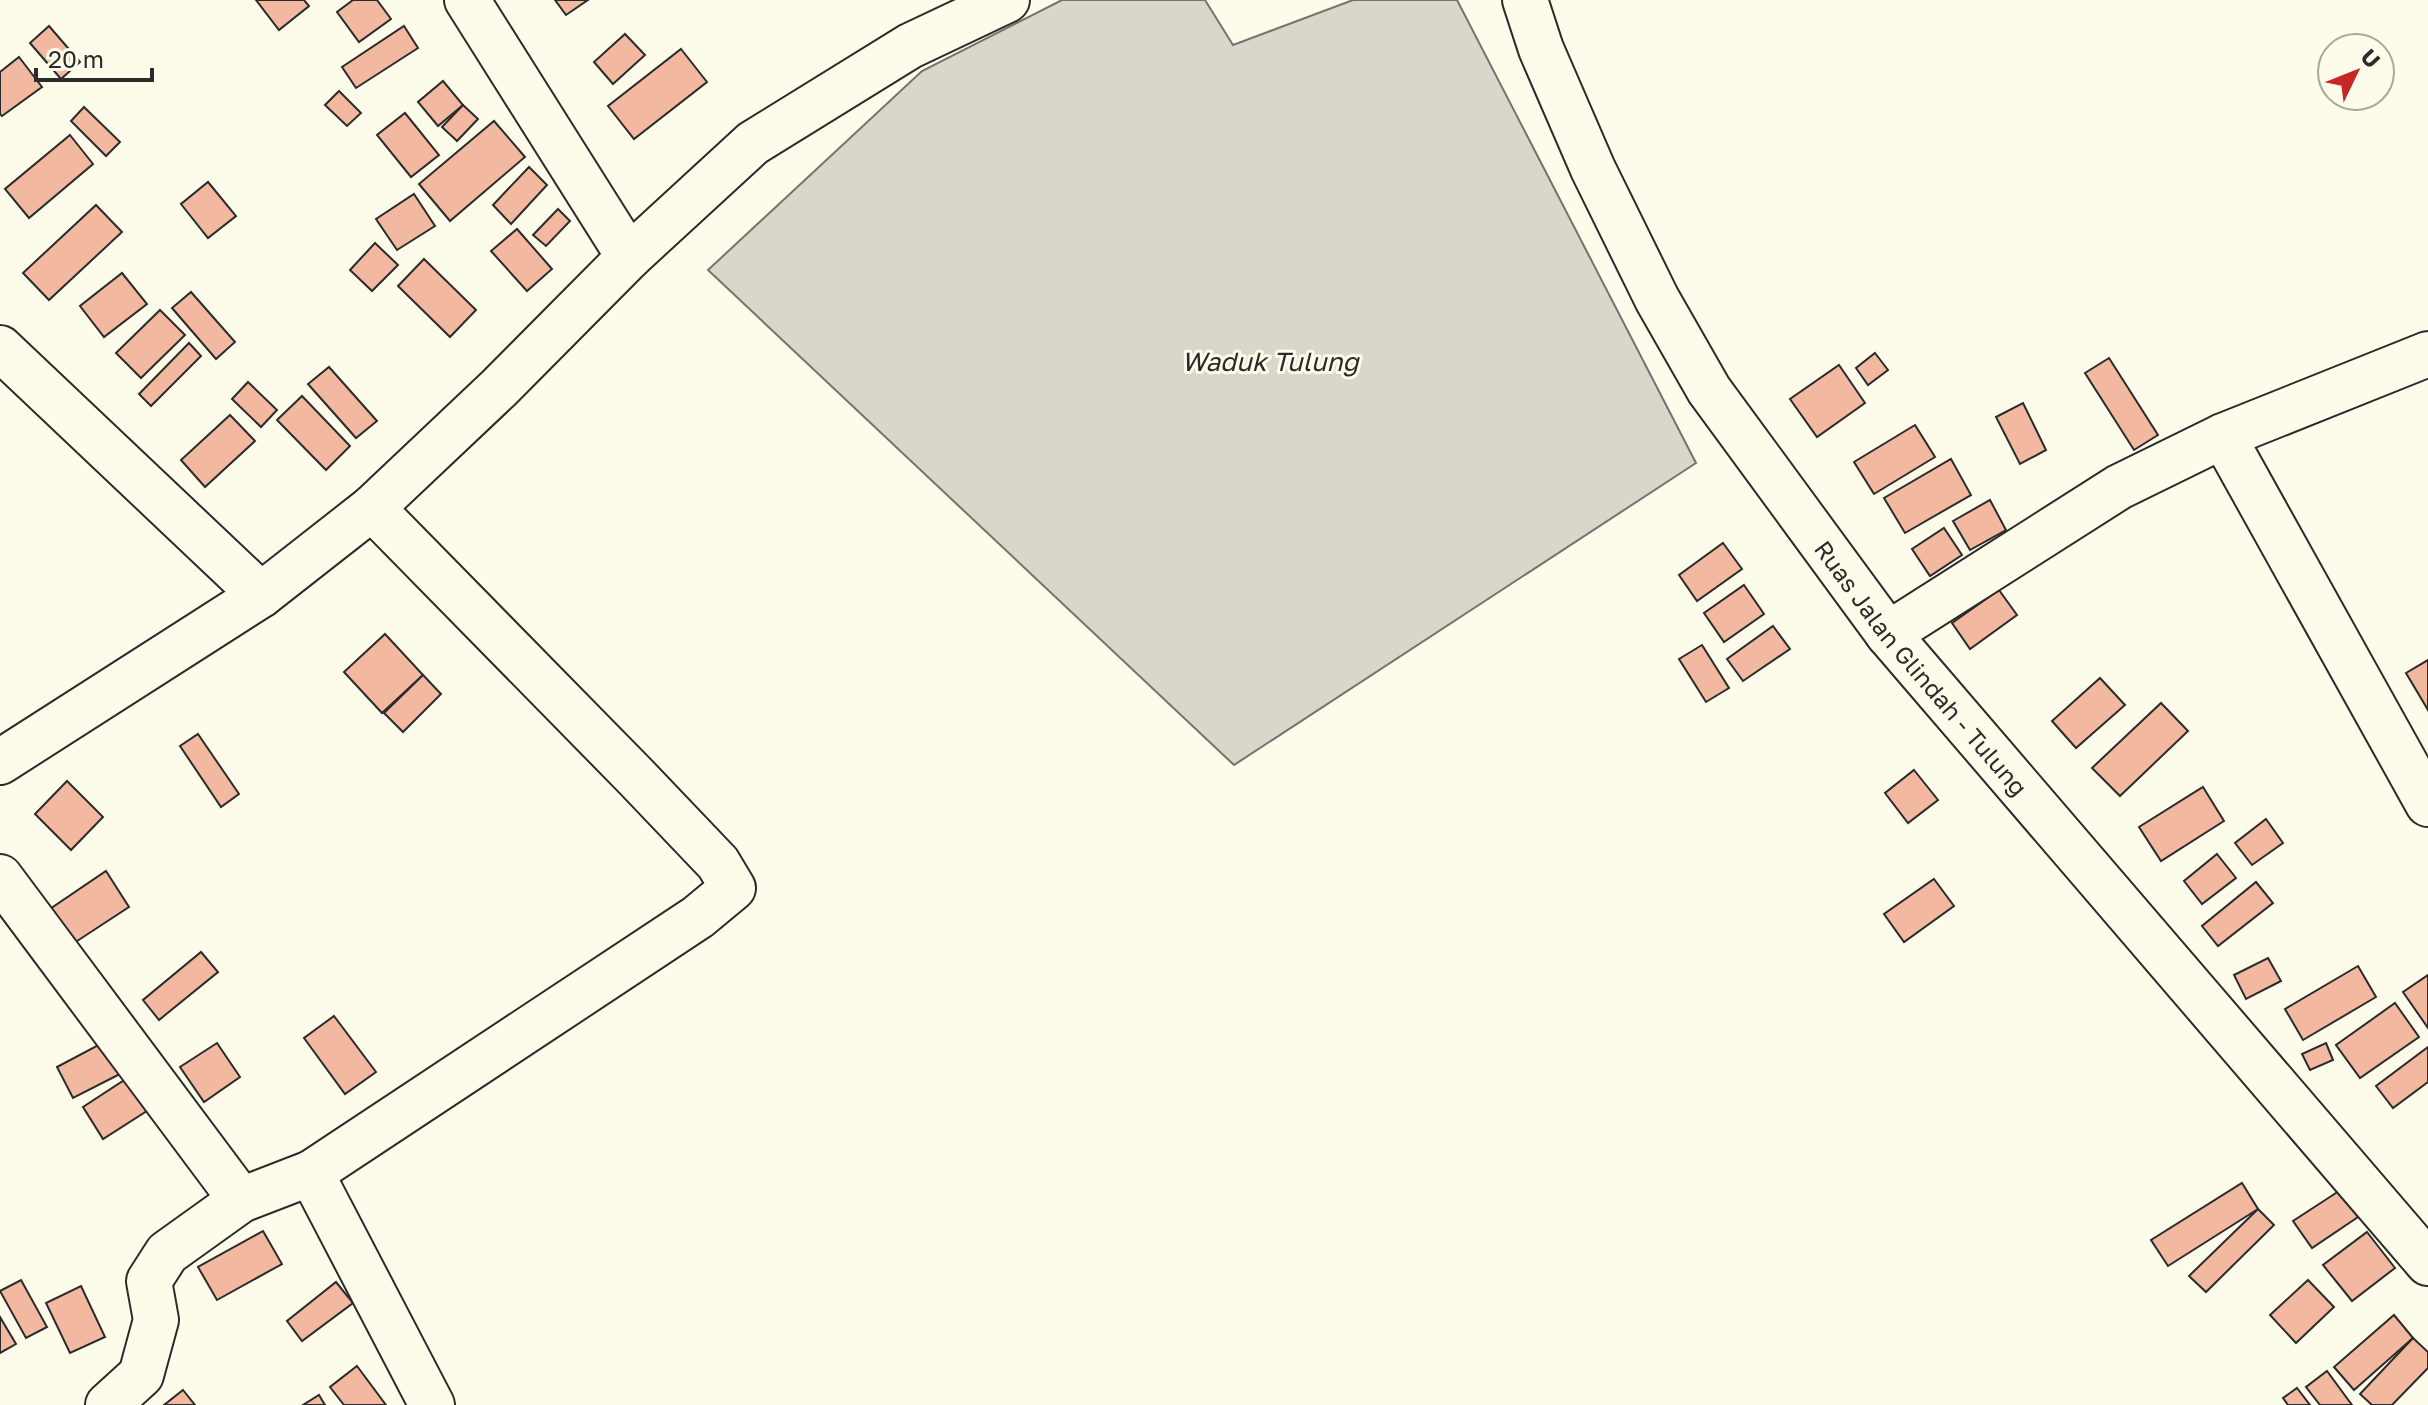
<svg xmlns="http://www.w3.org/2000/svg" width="2428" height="1405" font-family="'Golos Text',sans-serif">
<rect width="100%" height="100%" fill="#fdfbea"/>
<path fill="#d8d7c9" stroke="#74746e" stroke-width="2" d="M1062,0h143l28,45 120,-45h104l239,463 -462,302 -526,-495 214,-199z"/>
<g fill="#f2b8a0" stroke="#2b2b2b" stroke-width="2">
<path d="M256,0h48l5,6 -30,24z"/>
<path d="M353,0h24l14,19 -32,23 -22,-30z"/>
<path d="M555,0h33l-22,15z"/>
<path d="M49,26l31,36 -19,17 -31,-36z"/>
<path d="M404,26l14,22 -62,40 -14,-21z"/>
<path d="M625,34l20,21 -32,29 -19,-22z"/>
<path d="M681,49l26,33 -73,57 -26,-33z"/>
<path d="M19,57l23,30 -40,29 -2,-2v-42z"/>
<path d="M443,81l20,24 -25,21 -20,-24z"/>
<path d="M339,91l22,22 -14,13 -22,-21z"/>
<path d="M463,105l15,14 -21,22 -15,-14z"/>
<path d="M84,107l36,35 -14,14 -35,-35z"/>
<path d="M405,113l34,42 -28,22 -34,-42z"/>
<path d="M494,121l31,36 -75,64 -31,-37z"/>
<path d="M70,135l23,29 -64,54 -24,-29z"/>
<path d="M529,167l18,18 -36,39 -18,-19z"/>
<path d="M208,182l28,34 -28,22 -27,-34z"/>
<path d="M414,194l21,32 -38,24 -21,-31z"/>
<path d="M96,205l26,27 -73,68 -26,-27z"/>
<path d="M558,209l12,12 -24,25 -13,-11z"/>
<path d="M517,229l35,40 -25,22 -36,-40z"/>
<path d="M375,243l23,22 -26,26 -22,-21z"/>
<path d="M424,259l52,51 -26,27 -52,-51z"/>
<path d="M122,273l25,31 -43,33 -24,-31z"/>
<path d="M191,292l44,50 -19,17 -44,-51z"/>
<path d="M160,310l25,25 -44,43 -25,-25z"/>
<path d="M189,343l12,13 -50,50 -12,-12z"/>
<path d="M1875,353l13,17 -20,15 -12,-17z"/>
<path d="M2109,358l49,77 -24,15 -49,-77z"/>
<path d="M1839,365l26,38 -48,34 -27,-38z"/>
<path d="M329,367l48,54 -21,17 -48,-54z"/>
<path d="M248,382l29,28 -16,17 -29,-28z"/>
<path d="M302,396l48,50 -24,24 -49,-50z"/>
<path d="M2023,403l23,47 -26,14 -24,-47z"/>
<path d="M230,415l25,26 -50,46 -24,-27z"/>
<path d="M1915,425l20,32 -61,37 -20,-32z"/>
<path d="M1951,459l20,36 -66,38 -21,-35z"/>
<path d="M1990,500l16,30 -36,20 -17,-29z"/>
<path d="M1944,528l18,27 -32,21 -18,-27z"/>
<path d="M1723,543l19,26 -45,32 -18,-26z"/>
<path d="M1744,585l20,29 -40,28 -20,-29z"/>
<path d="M1999,590l18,25 -47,34 -18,-26z"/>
<path d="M1773,626l17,23 -47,32 -16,-22z"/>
<path d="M385,634l38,41 -41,38 -38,-41z"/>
<path d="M1702,645l27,43 -23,14 -27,-43z"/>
<path d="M2428,660v50l-22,-37z"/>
<path d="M423,675l18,19 -38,38 -19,-19z"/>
<path d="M2100,678l25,27 -49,43 -24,-27z"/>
<path d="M2161,703l27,28 -68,65 -28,-28z"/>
<path d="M198,734l41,60 -18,13 -41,-61z"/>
<path d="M1914,770l24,30 -30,23 -23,-30z"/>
<path d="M67,781l36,36 -32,33 -36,-36z"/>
<path d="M2203,787l21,34 -63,40 -22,-34z"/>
<path d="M2266,819l17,24 -31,22 -17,-22z"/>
<path d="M2217,854l19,24 -34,26 -18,-23z"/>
<path d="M106,871l23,36 -61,40 -24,-34z"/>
<path d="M1934,879l20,27 -50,36 -20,-28z"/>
<path d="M2256,882l17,21 -55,43 -16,-20z"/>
<path d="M201,952l17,20 -59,48 -16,-20z"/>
<path d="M2268,958l13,23 -35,18 -12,-24z"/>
<path d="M2358,966l18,31 -73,43 -18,-31z"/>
<path d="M2428,975v53l-25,-36z"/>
<path d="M2395,1003l24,34 -59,41 -24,-33z"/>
<path d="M334,1016l42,56 -31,22 -41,-56z"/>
<path d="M104,1042l16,32 -47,24 -16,-31z"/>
<path d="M217,1043l23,34 -36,25 -24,-35z"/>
<path d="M2326,1043l7,17 -23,10 -8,-16z"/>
<path d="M2428,1047v35l-35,26 -17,-22z"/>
<path d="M129,1077l21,32 -47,30 -20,-32z"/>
<path d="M2242,1183l16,26 -90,57 -17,-26z"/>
<path d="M2339,1191l19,26 -46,31 -19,-27z"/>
<path d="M2258,1209l16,16 -68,67 -17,-16z"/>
<path d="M263,1231l19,33 -65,36 -19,-33z"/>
<path d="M2367,1232l28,36 -43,33 -29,-36z"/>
<path d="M21,1280l26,47 -21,11 -26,-47z"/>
<path d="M2308,1280l26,27 -38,36 -26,-28z"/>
<path d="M336,1282l17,21 -51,38 -15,-20z"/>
<path d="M81,1286l24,51 -35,16 -24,-50z"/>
<path d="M2394,1315l19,23 -59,52 -20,-23z"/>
<path d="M0,1317l16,27 -16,9z"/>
<path d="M2413,1338l15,14v16l-36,37h-20l-12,-11z"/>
<path d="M357,1366l29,39h-42l-14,-18z"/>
<path d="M2327,1371l25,34h-32l-14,-18z"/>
<path d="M2297,1388l13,17h-22l-5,-7z"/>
<path d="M183,1390l12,15h-31z"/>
<path d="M319,1395l6,10h-22z"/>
</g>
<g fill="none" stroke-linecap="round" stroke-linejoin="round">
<g stroke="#2b2b2b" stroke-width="48">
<g id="minor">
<path d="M467,0l162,257"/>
<path d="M0,348l261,247"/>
<path d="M2223,436l205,368"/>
<path d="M1888,634l231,-147 104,-51 205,-82"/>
<path d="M0,762l261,-167 111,-87 127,-120 130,-131 124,-114 157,-97 97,-46"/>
<path d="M0,877l241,323"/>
<path d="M311,1173l121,232"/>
<path d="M108,1405l33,-30 15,-55 -7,-39 18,-28 74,-53 70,-27 387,-256 35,-29 -15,-25 -82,-86 -264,-269"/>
</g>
</g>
<g stroke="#2b2b2b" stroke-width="48">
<g id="major">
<path id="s1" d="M1525,0l16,49 52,120 64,130 52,91 179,244 540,629"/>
</g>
</g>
<use href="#minor" stroke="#fdfbea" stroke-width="44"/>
<use href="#major" stroke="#fdfbea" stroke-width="44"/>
</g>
<g text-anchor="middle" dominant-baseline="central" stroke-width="6" stroke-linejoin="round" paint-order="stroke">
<g font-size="24" fill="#2b2b2b" stroke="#fdfbea">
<text stroke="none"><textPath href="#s1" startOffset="782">Ruas Jalan Glindah - Tulung</textPath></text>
</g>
<g font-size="26" font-style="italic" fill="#2b2b2b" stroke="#fdfbea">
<text x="1270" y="361">Waduk Tulung</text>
</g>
</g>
<g transform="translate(2356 72) rotate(47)"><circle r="38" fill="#fdfbea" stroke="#a9a89e" stroke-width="2"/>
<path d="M0-6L14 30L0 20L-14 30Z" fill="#c62828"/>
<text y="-12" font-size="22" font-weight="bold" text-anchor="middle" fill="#2b2b2b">U</text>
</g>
<path d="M36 68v12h116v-12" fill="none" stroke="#2b2b2b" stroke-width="4"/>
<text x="48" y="68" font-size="24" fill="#2b2b2b" stroke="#fdfbea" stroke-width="6" paint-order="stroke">20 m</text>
</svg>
